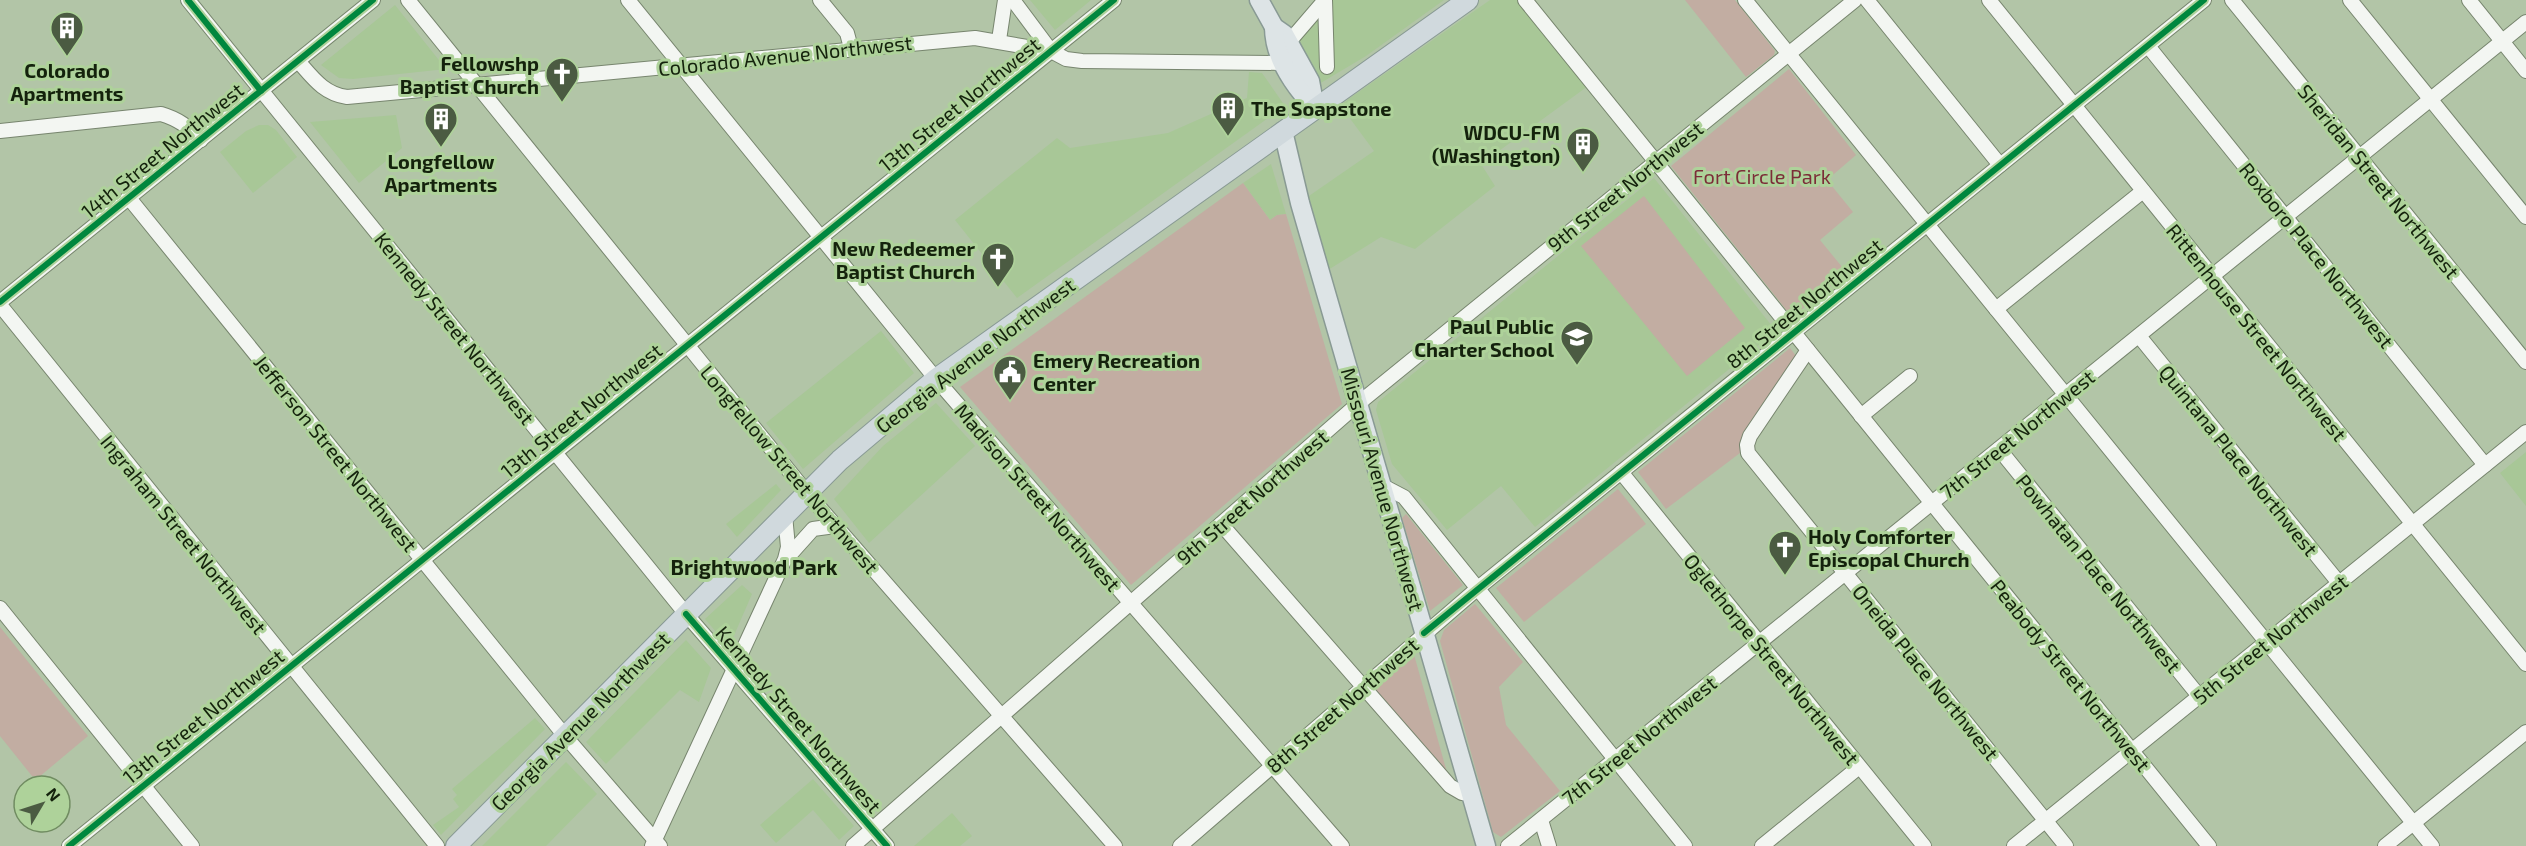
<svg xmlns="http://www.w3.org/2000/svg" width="2526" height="846" font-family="'Exo 2',sans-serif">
<rect width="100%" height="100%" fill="#b2c5a7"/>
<g fill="#a8c797">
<path d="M1030,0h61l-36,30z"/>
<path d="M1331,0h113l-78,56 -47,28 -23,-41z"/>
<path d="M1490,0h27l71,86 -107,78 14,22 -80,63 -34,-12 -53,33 -22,-72 68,-47 -34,-46z"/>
<path d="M395,5l51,64 -93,10 -14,-1 -18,-13z"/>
<path d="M1249,72l13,1 23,33 -268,192 -62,-78 102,-82 13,10 98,-15 79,-35z"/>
<path d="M396,115l6,33 -43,35 -49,-61z"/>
<path d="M259,125h9l8,5 21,27 -44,36 -33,-41 26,-21z"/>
<path d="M1271,164l15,50 -9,1 -7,5 -27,-37z"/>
<path d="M1654,178l122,153 -241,196 -34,-41 -54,44 -55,-66 -16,-54 2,-8z"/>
<path d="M881,331l33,42 -111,96 -37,-46z"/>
<path d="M936,403l39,43 -106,97 -35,-44 49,-53z"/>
<path d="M2526,452v54l-26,-33z"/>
<path d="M776,484l5,6 -44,47 -11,-13z"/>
<path d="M742,585l10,9 -23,53 -24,-28z"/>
<path d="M686,640l25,28 -12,34 -19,-12 -74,74 -20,-22z"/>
<path d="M535,718l10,11 -104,106 -8,-10 26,-18 -6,-8 4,-4 -5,-6z"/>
<path d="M566,762l31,32 -51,52h-64z"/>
<path d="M813,779l41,47 -15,14 -26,-30 -37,33 -16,-18z"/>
<path d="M952,813l20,23 -12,10h-46z"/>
</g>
<g fill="#c2ada2">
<path d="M1685,0h50l40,51 -1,4 -28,22z"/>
<path d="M1789,69l67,86 -29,25 26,32 -33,28 27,33 -55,44 -121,-151z"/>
<path d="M1243,183l27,37 7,-5 9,-1 56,190 -211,181 -171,-198z"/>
<path d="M1644,196l101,132 -58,48 -106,-130z"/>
<path d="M1790,348l6,8 -48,71 -8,26 -74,56 -28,-37z"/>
<path d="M1618,489l28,35 -122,98 -28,-34z"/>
<path d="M1406,514l57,71 -33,26 -28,-93z"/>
<path d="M1475,604l48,58 -24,25 7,38 54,66 -59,46 -8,-5 -53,-191 4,-11z"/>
<path d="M0,627l88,109 -49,41 -7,-1 -32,-40z"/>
<path d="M1413,651l35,125 -75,-88z"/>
</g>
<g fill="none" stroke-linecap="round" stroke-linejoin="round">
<g stroke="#77856e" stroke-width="16">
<g id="minor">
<path d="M188,0l498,614 201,232"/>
<path d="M408,0l399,493 308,353"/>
<path d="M628,0l308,379 406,467"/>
<path d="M820,0l27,33 4,15"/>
<path d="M1013,0l38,51"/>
<path d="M1325,0l2,67"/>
<path d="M1525,0l684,846"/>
<path d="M1745,0l687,846"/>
<path d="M1867,0l133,165"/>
<path d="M1989,0l537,664"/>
<path d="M2232,0l294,362"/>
<path d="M2350,0l176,217"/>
<path d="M2469,0l57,71"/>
<path d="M999,40l6,-40"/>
<path d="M1288,43l37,-43"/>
<path d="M2148,46l337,419"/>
<path d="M298,61c15,17 26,33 49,36l628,-59 76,13 15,8 16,2 202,2"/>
<path d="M0,131l161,-17c17,5 28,13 40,26"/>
<path d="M129,198l436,538 95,110"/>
<path d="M0,302l373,-302"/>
<path d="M0,305l437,541"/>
<path d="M1996,309l147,-118"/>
<path d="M2139,336l200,247"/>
<path d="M1808,350l-58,86 -3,9 1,8 318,393"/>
<path d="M1861,416l49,-40"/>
<path d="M1999,449l200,247"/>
<path d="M1621,472l303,374"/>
<path d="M1381,485l23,12 281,349"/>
<path d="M1221,524l229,262 12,7 9,1"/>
<path d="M787,558l26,-29 22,-3"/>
<path d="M0,608l192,238"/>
<path d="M1541,820l8,26"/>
<path d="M69,846l1045,-846"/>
<path d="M652,846l133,-287 3,-12 -3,-32"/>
<path d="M853,846l506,-443 496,-403"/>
<path d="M1180,846l298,-258 726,-588"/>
<path d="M1508,846l1018,-824"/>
<path d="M1762,846l97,-79"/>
<path d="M2014,846l512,-414"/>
<path d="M2385,846l141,-114"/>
</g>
</g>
<g stroke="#899a94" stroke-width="21">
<g id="major">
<path d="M1259,0l15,27 10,7 26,47 5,27"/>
<path d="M1274,27c0,31 20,59 41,81"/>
<path d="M1283,131l17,72 186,643"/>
</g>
</g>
<g stroke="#899a94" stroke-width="22">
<path id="highway" d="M456,846l384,-386 96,-81 532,-379"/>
</g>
<use href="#minor" stroke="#f3f6f2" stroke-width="14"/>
<use href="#major" stroke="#dde4e6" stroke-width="18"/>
<use href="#highway" stroke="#d0d9dd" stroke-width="20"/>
<g stroke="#aed29a" stroke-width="10">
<g id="cycleway">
<path d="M188,0l73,91"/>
<path d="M0,302l373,-302"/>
<path d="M686,614l201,232"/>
<path d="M1424,633l780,-633"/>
<path d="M69,846l1045,-846"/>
</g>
</g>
<use href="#cycleway" stroke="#00873e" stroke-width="6"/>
</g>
<defs>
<g id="building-pin" transform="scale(1.725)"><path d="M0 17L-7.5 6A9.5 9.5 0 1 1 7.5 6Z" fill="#4b5b42" stroke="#aed29a"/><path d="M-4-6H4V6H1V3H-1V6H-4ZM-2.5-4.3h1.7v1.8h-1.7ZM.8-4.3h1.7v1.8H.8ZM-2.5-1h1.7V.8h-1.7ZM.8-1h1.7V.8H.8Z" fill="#fff"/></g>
<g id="church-pin" transform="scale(1.725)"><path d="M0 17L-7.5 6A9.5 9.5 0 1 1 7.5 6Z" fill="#4b5b42" stroke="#aed29a"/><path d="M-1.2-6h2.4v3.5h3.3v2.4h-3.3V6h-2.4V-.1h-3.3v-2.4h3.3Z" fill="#fff"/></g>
<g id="school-pin" transform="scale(1.725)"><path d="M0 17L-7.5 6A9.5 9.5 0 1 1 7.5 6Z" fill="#4b5b42" stroke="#aed29a"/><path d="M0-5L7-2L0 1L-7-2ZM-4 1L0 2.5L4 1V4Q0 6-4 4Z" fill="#fff"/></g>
<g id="civic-pin" transform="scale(1.725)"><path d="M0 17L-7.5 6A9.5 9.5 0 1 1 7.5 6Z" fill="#4b5b42" stroke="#aed29a"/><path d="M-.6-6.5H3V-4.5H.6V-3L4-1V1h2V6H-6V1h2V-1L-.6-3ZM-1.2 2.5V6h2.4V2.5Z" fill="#fff"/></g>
</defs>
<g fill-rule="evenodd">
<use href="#building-pin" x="67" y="28"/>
<use href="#church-pin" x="562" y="74"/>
<use href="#building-pin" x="1228" y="108"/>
<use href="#building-pin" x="441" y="119"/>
<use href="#building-pin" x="1583" y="144"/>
<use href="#church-pin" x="998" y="259"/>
<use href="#school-pin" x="1577" y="337"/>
<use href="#civic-pin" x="1010" y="372"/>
<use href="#church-pin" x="1785" y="547"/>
</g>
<g text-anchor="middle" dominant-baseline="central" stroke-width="6" stroke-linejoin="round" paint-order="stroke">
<g font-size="20" fill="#14220c" stroke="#aed29a">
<text transform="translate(785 55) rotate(-6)">Colorado Avenue Northwest</text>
<text transform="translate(959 104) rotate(-39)">13th Street Northwest</text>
<text transform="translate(162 150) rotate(-39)">14th Street Northwest</text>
<text transform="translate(2379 181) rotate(51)">Sheridan Street Northwest</text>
<text transform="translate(1625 186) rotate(-39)">9th Street Northwest</text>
<text transform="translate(2317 255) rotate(51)">Roxboro Place Northwest</text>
<text transform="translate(1804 303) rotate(-39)">8th Street Northwest</text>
<text transform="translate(455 328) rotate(51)">Kennedy Street Northwest</text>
<text transform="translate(2257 332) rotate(51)">Rittenhouse Street Northwest</text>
<text transform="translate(975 355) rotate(-37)">Georgia Avenue Northwest</text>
<text transform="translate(581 410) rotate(-39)">13th Street Northwest</text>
<text transform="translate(2017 434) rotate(-39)">7th Street Northwest</text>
<text transform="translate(336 453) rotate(51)">Jefferson Street Northwest</text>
<text transform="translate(2239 460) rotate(51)">Quintana Place Northwest</text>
<text transform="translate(790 469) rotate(50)">Longfellow Street Northwest</text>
<text transform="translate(1383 489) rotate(74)">Missouri Avenue Northwest</text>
<text transform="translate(1038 497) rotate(49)">Madison Street Northwest</text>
<text transform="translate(1252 497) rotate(-41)">9th Street Northwest</text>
<text transform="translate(184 534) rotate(51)">Ingraham Street Northwest</text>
<text transform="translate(2099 573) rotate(51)">Powhatan Place Northwest</text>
<text transform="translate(2270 639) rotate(-39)">5th Street Northwest</text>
<text transform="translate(1772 659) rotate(51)">Oglethorpe Street Northwest</text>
<text transform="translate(1926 672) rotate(51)">Oneida Place Northwest</text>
<text transform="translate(2071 675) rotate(51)">Peabody Street Northwest</text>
<text transform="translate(1342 705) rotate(-41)">8th Street Northwest</text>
<text transform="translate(203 716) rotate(-39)">13th Street Northwest</text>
<text transform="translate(799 719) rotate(49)">Kennedy Street Northwest</text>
<text transform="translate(580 721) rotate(-45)">Georgia Avenue Northwest</text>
<text transform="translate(1639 740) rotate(-39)">7th Street Northwest</text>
</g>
<g font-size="20" font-weight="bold" fill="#14220c" stroke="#aed29a" text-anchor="end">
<text x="539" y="63">Fellowshp<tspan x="539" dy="23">Baptist Church</tspan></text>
<text x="67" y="70" text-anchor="middle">Colorado<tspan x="67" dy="23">Apartments</tspan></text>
<text x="1251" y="108" text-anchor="start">The Soapstone</text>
<text x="1560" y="132">WDCU-FM<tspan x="1560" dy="23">(Washington)</tspan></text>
<text x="441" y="161" text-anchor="middle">Longfellow<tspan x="441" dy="23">Apartments</tspan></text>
<text x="975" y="248">New Redeemer<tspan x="975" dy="23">Baptist Church</tspan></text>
<text x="1554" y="326">Paul Public<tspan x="1554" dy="23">Charter School</tspan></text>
<text x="1033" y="360" text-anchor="start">Emery Recreation<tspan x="1033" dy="23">Center</tspan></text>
<text x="1808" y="536" text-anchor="start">Holy Comforter<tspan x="1808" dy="23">Episcopal Church</tspan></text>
</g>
<g font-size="20" fill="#7c2d38" stroke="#aed29a">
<text x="1762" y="176">Fort Circle Park</text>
</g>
<g font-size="21" font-weight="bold" fill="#14220c" stroke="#aed29a">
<text x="754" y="566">Brightwood Park</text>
</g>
</g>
<g transform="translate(42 804) rotate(51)"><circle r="28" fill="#aed29a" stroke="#708c61" stroke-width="1.5"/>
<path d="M0-4.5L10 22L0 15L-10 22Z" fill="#4b5b42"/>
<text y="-9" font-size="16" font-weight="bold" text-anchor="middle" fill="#14220c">N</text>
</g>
</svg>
